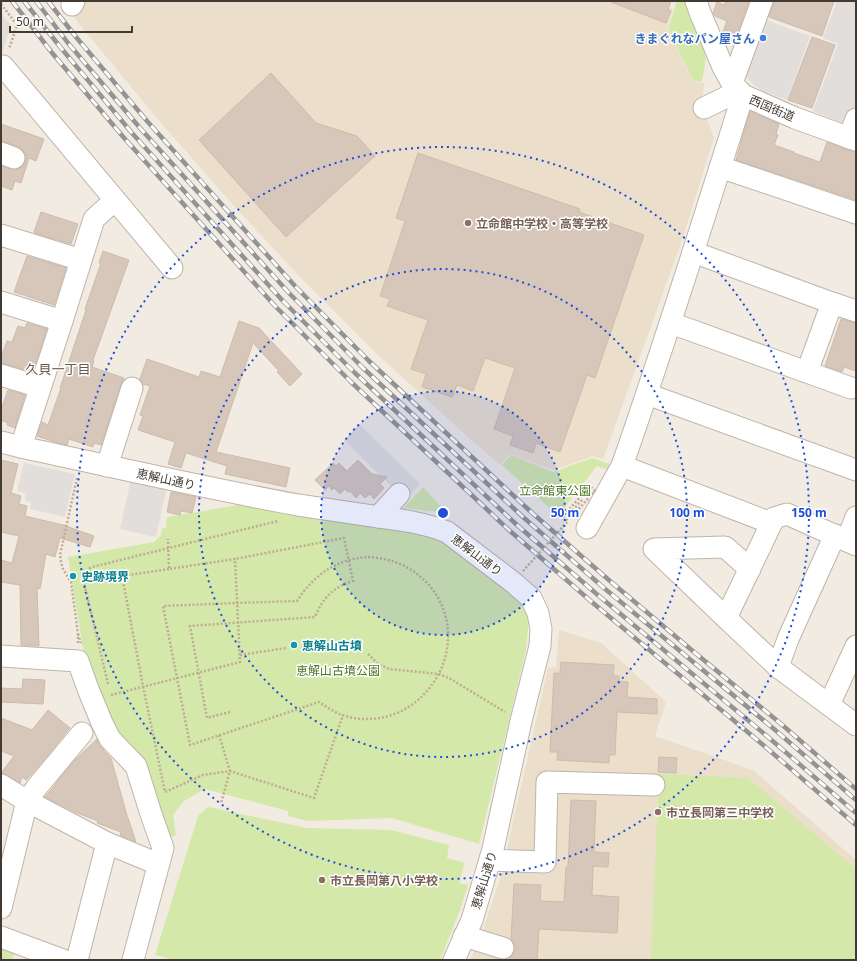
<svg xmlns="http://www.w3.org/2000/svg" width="857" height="961" font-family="'Noto Sans','Noto Sans JP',sans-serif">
<rect width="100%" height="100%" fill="#f2ebe2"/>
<g fill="#ebdecb">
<path d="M79,1h572l22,8 -6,19 26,54 11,1 -2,22 12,33 -32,102 -79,219 -10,-3 -40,14 -43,-16 -10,11 -42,-37 -79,-72 -78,-78 -67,-72 -78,-89 -84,-102z"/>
<path d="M559,630l42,13 65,59 -11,34 98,34 103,90v100h-386l12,-28 18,-53 48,-211 8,-1z"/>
</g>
<g fill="#d4e8a9">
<path d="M677,1h10l19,57 -4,24 -9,-1 -25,-53z"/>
<path d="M511,455l42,17 39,-14 18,6 -2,6 -11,-4 -39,50 -56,-51z"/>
<path d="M423,487l24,26 -43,-5z"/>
<path d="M250,503l185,33 87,63 7,20 -3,31 -47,194 -87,-26 -84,3 -20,-5v-5l-83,-22 -21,12 -11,14 3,20 -13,5 -50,-103 -28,-77 -17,-103 86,-15 7,-7 1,-7h4l1,-11z"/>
<path d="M659,774l89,4 108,91v91h-205z"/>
<path d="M208,807l99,21 84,2 58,15 -2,13 18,5 -6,20 9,2 -8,25 -20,50h-266l-19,-5 43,-139z"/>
<path d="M1,944l15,5 -4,11h-11z"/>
</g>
<g fill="#e2dedb">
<path d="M837,1h19v103l-8,21 -35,-14 25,-67 -15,-6z"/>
<path d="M1,13l10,12 -10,32z"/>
<path d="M763,19l47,17 -23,64 -26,-10 -11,-9 -7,-8z"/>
<path d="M359,424l61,60 -15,16 -61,-60z"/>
<path d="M24,463l51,11 -10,43 -35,-8 1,-7 -6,-1 1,-8 -9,-2z"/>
<path d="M131,479l36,8 -11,50 -36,-8z"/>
</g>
<g fill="#d6c7ba" stroke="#cebbaa">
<path d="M611,1h60l-3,9 3,1 -5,12 -55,-21z"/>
<path d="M726,1h23l-15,41 -10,-3 -2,-5 5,-13 -12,-5 -2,-3 4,-11 7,3z"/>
<path d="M774,1h60l-12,35 -53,-19 4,-12z"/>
<path d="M812,37l23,8 -23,63 -24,-8z"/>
<path d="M271,73l45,50 41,13 18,20 -89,81 -87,-97z"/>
<path d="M750,111l29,13 -3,10 2,1 -4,10 20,7v1l26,9 7,-20 18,7 11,3v48l-120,-40z"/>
<path d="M1,124l43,15 -8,22 -7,-3 -8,25 -6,-2 -3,9 -11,-4v-20l9,3 6,1 6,-3 3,-4 1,-7 -3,-6 -4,-3 -14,-5 -4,-1z"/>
<path d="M418,153l162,56 -1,3 65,23 -49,143 -8,-3 -27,77 -24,-9 -3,10 -23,-8 3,-9 -19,-7 21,-61 -30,-10 -12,33 -16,-6 -5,12 -30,-10 4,-13 -15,-5 17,-49 -41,-14 3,-7 -10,-3 25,-75 -9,-3z"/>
<path d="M41,212l37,12 -7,20 -36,-11 -1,-1z"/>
<path d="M103,251l26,9 -36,100 1,1 -2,6 32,11 -3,6 -20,61 -7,-2 -1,4 -24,-8 -2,6 -12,-3 -18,-6 5,-14 6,3 13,-37h-1l26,-78 -1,-1 16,-46h-2z"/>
<path d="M27,256l39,12 -12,37 -40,-13z"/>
<path d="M841,319l11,3 4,1v48l-12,-4 -2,5 -17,-6z"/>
<path d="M239,321l20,7 43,46 -12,12 -13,-14 2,-1 -26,-28 -37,109 74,16 -4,19 -61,-13 2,-8 -41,-13 -5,15 -13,-4 7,-22 -37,-12 5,-14 -3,-1 10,-29 -7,-2 -3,-5 7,-20 52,18 2,-6 19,6z"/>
<path d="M27,323l20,6 -14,43 -28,-8 -4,-1v-5l6,-17 5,1 6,-16 7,2z"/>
<path d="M8,390l17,5 -10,33 -8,-3 1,-2 -7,-3v-10z"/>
<path d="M1,460l17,4 -7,29 10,3 -2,8 8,2 -2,10 38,9 31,11 -4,11 -30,-9 -5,19 -9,-3 -6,35 -3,-1 2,58 -18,-1 -1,-60 -19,-3v-22l11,3 7,-27 -18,-4z"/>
<path d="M358,460l14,14 15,3 -7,7 4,4 -10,11 -4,-5 -5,4 -5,-5 -4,5 -6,-7 -2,1 -3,-3 -5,5 -6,-6 -2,2 -3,-4 -4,4 -10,-10 18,-17 3,3 3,-3 8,8z"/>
<path d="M171,492l25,5 -4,16 -11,-2 -1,4 -13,-3z"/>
<path d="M561,662l53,3 -1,11h6v5l9,1 -1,15 30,2v15l-40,-2 -2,43h-6v8l-52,-3 1,-8h-8l4,-79h6z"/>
<path d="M23,679l22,1 -2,24 -42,-2v-14l21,1z"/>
<path d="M48,710l22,18 -33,40 -11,12 -4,-3 -2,6 -13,-8 -6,-2 13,-17 -13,-5v-33l31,12z"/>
<path d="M97,739l2,6 5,5h-1l8,8 15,54 10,30 -16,-7 1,-3 -24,-9 1,-2 -21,-8 -32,-16 11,-13v-1l19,-23z"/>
<path d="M659,757l18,1 -1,15 -18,-1z"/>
<path d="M571,800l25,1 -2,51 15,1 -1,14 -15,-1 -1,29 27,2 -2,36 -78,-4 -2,31h-27v-3l5,-6v-6l-4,-6 3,-55 27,1 -1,16 24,1 2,-35h2z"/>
</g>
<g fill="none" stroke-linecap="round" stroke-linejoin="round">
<g stroke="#c0b4a8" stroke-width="23">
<g id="minor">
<path d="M696,1l5,14 22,52 9,16 11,12 52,23 61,22"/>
<path d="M72,5l2,-4"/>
<path d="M3,66l169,202"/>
<path d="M732,83l30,-82"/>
<path d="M743,95c-39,124 -78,248 -121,371l149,57"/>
<path d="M704,108l35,-17"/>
<path d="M849,138l7,-19"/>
<path d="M1,153l13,5"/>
<path d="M720,167l136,46"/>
<path d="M1,235l80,25"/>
<path d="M693,252l139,51 -25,69"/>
<path d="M1,302l61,19"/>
<path d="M832,303l24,8"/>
<path d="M671,323l180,65"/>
<path d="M1,375l39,12"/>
<path d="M647,394l209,76"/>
<path d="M1,442l20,5c92,20 184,41 277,58 27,4 54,8 81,12 23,3 46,6 68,15l67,51 17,15 7,15 3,16 -1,17 -19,75 -28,128 -21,71 -18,40"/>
<path d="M21,447l41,-126 32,-102 21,-19"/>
<path d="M107,466l25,-78"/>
<path d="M378,517l21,-23"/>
<path d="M587,528l35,-62"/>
<path d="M835,535l-47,104 -10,28 78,58"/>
<path d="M847,541l9,-24"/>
<path d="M750,569l-25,-22 -71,2 72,69 52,49"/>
<path d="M726,618l48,-100 13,-4 69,31"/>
<path d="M1,656l77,5 10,28 14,34 8,16 26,27 15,48 12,34 -30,112"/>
<path d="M829,705l27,-59"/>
<path d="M1,785l26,16 80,42 51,21"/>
<path d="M490,860l55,2 2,-80 107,3"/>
<path d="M1,908l26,-107 10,-14 45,-54"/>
<path d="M464,936l39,12"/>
<path d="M1,937l62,23"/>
<path d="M77,960l30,-117"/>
</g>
</g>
<g stroke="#bfab95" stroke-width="2.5" stroke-dasharray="2 2" stroke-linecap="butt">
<path d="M1,4l16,21 -8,24"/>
<path d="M77,478l-17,77 1,7 2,7 8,13 7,52v10"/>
<path d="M368,557c24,1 45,10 61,28 51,60 -8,152 -84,131 -10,-3 -18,-9 -26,-14l-129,43 -27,-139 74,-3 60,-2c17,-26 39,-42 71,-44z"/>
<path d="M169,569l-47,7 21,110 22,106 38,-17 27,-4 84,27 29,-83"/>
<path d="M78,634l3,9"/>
<path d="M368,654l10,10 11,5 50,5 10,4 56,34"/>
<path d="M240,655l46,-7"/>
<path d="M108,684l-24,-101c0,-9 0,-12 8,-16l186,-46"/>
<path d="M111,695l129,-33 -5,-103 -66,10 -1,-30"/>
<path d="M230,712l-23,6 -17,-92 125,-9c8,-19 18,-30 38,-36l-9,-43 -109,21"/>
<path d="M219,735l11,36 -9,32"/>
</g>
<use href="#minor" stroke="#fff" stroke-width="21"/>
<g stroke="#939393" stroke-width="4.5">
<g id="rail">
<path d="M12,1l41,53 72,85 150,167 75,75 160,150 83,72 169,141 94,81"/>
<path d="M24,1l37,47 71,85 150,167 73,73 162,152 82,71 169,141 88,76"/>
<path d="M36,1l32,42 72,85 149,165 74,75 160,149 81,71 170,141 82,71"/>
<path d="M48,1l28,36 71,84 148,165 74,75 161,150 80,70 84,71 86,71 76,66"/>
</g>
</g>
<use href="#rail" stroke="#fff" stroke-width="3" stroke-dasharray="9" stroke-linecap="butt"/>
<path stroke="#bfab95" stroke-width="2.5" stroke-dasharray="2 2" stroke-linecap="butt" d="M523,571l45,-50 -5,-5 27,-30 5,5 -20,22 -3,-2 10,-11"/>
</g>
<circle cx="443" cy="513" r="122" fill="#1d4ed8" fill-opacity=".12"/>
<g fill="none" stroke="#1d4ed8" stroke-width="2" stroke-dasharray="2 4">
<circle cx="443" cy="513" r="122"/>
<circle cx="443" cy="513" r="244"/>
<circle cx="443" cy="513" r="366"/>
</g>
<circle fill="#3f7fe0" stroke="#fff" stroke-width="1.5" cx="763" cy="38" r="4"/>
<g fill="#8d6e63" stroke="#fff" stroke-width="1.5">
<circle cx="468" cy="223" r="4"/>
<circle cx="658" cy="812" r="4"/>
<circle cx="322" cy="880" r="4"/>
</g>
<g fill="#0f9aa8" stroke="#fff" stroke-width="1.5">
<circle cx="73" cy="576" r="4"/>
<circle cx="294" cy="645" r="4"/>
</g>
<g text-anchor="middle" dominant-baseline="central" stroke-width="3" stroke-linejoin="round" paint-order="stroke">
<g font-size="12" font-weight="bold" fill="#366cbe" stroke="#fff" text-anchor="end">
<text x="755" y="38">きまぐれなパン屋さん</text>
</g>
<g font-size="12" fill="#433a33" stroke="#fff">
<text transform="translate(772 108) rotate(23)">西国街道</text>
<text transform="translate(166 479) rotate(12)">恵解山通り</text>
<text transform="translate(477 555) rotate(37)">恵解山通り</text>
<text transform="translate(484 880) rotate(-73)">恵解山通り</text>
</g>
<g font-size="12" font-weight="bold" fill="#785e54" stroke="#fff" text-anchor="start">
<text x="476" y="223">立命館中学校・高等学校</text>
<text x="666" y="812">市立長岡第三中学校</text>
<text x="330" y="880">市立長岡第八小学校</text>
</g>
<g font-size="12" fill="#4f7525" stroke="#fff">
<text x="555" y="490">立命館東公園</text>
<text x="338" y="670">恵解山古墳公園</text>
</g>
<g font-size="12" font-weight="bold" fill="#0d838f" stroke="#fff" text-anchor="start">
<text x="81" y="576">史跡境界</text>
<text x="302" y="645">恵解山古墳</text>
</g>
<g font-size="13" fill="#66574a" stroke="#fff">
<text x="58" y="369">久貝一丁目</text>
</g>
</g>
<circle cx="443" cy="513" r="6" fill="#1d4ed8" stroke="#fff" stroke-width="2"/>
<g font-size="12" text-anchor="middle" font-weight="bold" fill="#1d4ed8" stroke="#fff" stroke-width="3" stroke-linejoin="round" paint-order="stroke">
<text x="565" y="517">50 m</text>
<text x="687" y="517">100 m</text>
<text x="809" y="517">150 m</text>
</g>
<rect width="857" height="961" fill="none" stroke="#433a33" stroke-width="4"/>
<path d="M10 26v6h122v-6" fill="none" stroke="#433a33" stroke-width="2"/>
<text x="16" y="26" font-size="12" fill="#433a33" stroke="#ffffff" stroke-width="3" paint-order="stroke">50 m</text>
</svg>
